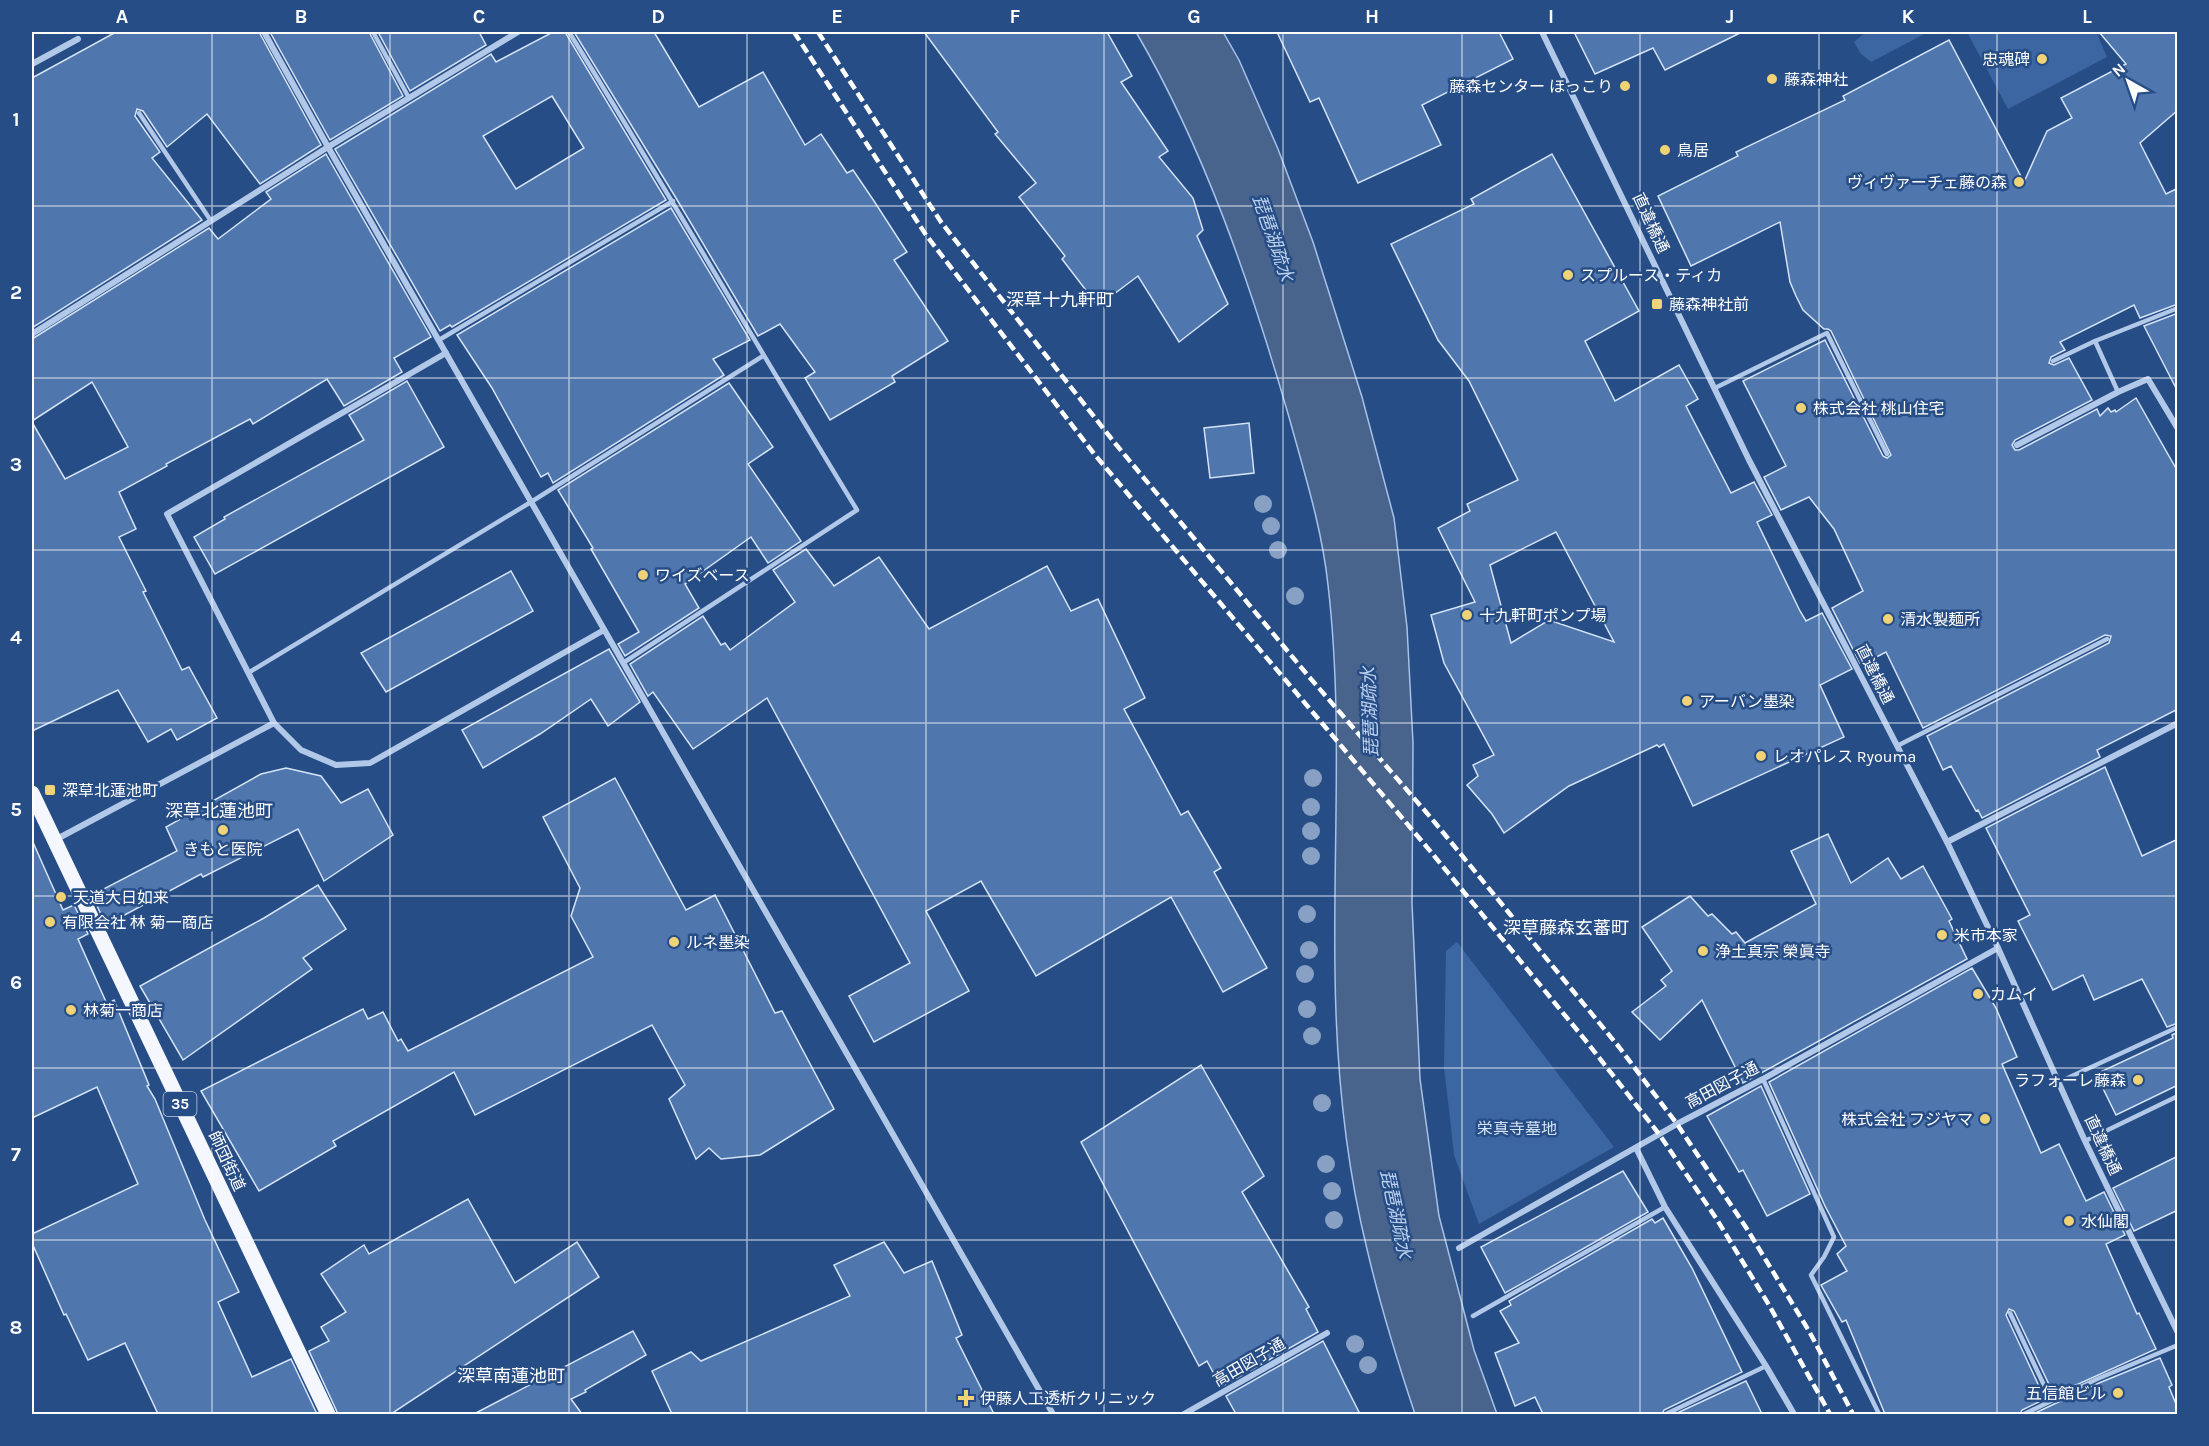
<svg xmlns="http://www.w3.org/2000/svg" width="2209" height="1446" font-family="Karla,'Noto Sans JP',sans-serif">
<rect width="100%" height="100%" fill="#274d86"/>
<g fill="#3b66a2">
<path d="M1866,32h62l-57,30 -10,-8 -7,-12z"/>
<path d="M1967,32h136l-5,4 9,21 -99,52z"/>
<path d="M1457,942l157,205 -135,77 -25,-69 -4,-37 -6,-50 2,-117z"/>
</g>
<path fill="#48648c" stroke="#a6c2e8" stroke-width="1.5" d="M1136,32h87l16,28 39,89 35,93 49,155 32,121 13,109 6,116 -1,161 8,175 19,137 35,134 23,64h-82c-18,-54 -35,-109 -48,-165 -22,-89 -31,-185 -32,-277 -2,-129 8,-259 -7,-387 -6,-57 -24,-113 -39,-168 -38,-131 -84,-267 -153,-385z"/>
<g fill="#4f76ad" stroke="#d5e3f6" stroke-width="1.5" fill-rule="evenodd">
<path d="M116,32h143l62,113 -61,39 -53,-70 -40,33 -24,-36 -6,-2 -2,7 25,36 -8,6 50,62 -170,108v-250z"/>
<path d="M270,32h99l34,64 -73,44z"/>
<path d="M378,32h101l7,13 -76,46z"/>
<path d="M553,32h12l101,168 -214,127 -2,-2 -10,6 -105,-182 156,-95 5,8zM552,96l32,52 -68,41 -33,-53z"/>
<path d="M574,32h80l45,75 64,-35 42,73 16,-11 26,39 6,-3 21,31 33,51 -13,8 54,81 -56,35 3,6 -65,38 -25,-42 10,-6 -35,-48 -22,12 -82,-138z"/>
<path d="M924,32h183l25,44 -11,6 47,69 -9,6 34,41 10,32 -6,6 31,68 -49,38 -41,-66 -40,30 -36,-47 3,-3 -46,-59 17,-14 -41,-49 3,-2z"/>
<path d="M1277,32h222l14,27 -91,46 19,40 -83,38 -39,-85 -9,4z"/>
<path d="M1574,32h168l-77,38 -12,-22 -58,26z"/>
<path d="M2099,32h79v78l-38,33 26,51 12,-6v116l-38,14 -6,-13 -74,37 5,8 -14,7 -2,6 5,2 15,-7 23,42 -77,40 -3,5 3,5h4l78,-41 3,7 8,-8 3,4 4,-2 1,2 20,-14 42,74v237l-81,41 3,7 -118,61 -4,-8 -2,1 -25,-45 -8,4 -16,-34 182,-93 2,-7 -6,-1 -182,93 -37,-76 -25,13 -29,-57 31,-17 -29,-62 -25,-32 -28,13 -17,-33 22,-11 -43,-85 82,-41 58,116 4,2 4,-3 -60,-124 -3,-2h-4l-21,-19 -7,-14 -6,-14 -10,-60 -89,44 -33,-70 80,-40 -2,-4 109,-52 -2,-4 106,-56 75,142 23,-51 25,-13 -11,-20 65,-34z"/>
<path d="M326,154l105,183 -37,21 8,14 -58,34 -17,-27 -74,45 -3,-5 -84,45 1,2 -48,26 17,37 -17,8 27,54 -3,1 39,78 7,-3 28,51 -40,22 -6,-11 -23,13 -30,-52 -86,41v-309l33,57 63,-32 -36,-65 -60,39v-82l177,-111 9,11 53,-40 -5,-7z"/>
<path d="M1552,154l87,157 -54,30 30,60 64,-36 19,34 -12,7 45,87 23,-11 18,33 -15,7 43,89 6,10 16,-8 30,56 -32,16 24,52 -151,69 -29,-62 -5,3 -2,-2 -88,41 -65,47 -12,-19 -25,-29 11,-9 -5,-11 21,-10 -50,-92 -13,-48 44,-13 -37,-74 32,-17 -3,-7 51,-24 -49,-99 -31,-41 -47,-96 83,-40 -3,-5zM1556,532l58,110 -65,-22 -38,23 -21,-78z"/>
<path d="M671,208l79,132 -37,19 11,16 -171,108 -5,-10 -7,4 -49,-89 -35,-53z"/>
<path d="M2178,313v79l-34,-66z"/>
<path d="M407,381l37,66 -229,127 -21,-37 31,-18 -1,-2 140,-77 -15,-25z"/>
<path d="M729,383l44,64 -25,17 53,77 -33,22 -17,-26 -66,47 14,24 -74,48 -7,-12 21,-12 -48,-83 2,-1 -35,-58z"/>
<path d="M1249,423l5,50 -44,5 -6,-50z"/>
<path d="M806,549l28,37 45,-29 50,72 118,-63 24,45 27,-12 47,99 -21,11 57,106 7,-4 33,57 -7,4 53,96 -44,24 -52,-95 -135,79 -55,-95 -55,30 43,80 -95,51 -25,-46 61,-33 -143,-265 -74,51 -40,-57 -5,4 -18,-32 73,-48 18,29 4,-2 5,7 65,-48 -22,-32z"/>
<path d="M511,571l22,40 -147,81 -25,-39z"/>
<path d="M609,649l31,53 -32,24 -17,-27 -51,35 -57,34 -21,-38z"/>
<path d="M2105,767l37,89 36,-17v184l-11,4 -25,-48 -48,21 -11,-25 -30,15 -35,-69 12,-6 -44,-87z"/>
<path d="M286,768l35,8 20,27 27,-14 25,46 -69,46 -26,-52 -95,48 -2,-3 -95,51 -14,-30 85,-44 -11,-24 95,-53z"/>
<path d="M615,778l71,132 29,-15 60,118 7,-2 52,98 -74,46 -39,4 -12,-11 -13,11 -27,-60 16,-14 -33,-60 -177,90 -21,-43 -121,69 3,5 -77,45 -58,-100 162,-82 5,10 15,-7 15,29 3,-2 7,12 185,-94 -22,-41 9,-28 -37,-71z"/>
<path d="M1828,834l23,49 37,-25 13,21 22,-13 29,53 -3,2 18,38 -224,124 -41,-83 -42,40 -28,-28 34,-26 -5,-6 11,-9 -30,-44 48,-31 18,20 4,-2 20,20 4,-2 9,11 71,-39 -25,-53z"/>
<path d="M32,840l31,70 11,-5 14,29 -10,5 29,65 7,-4 35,85 -2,1 8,13 50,121 34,72 -21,10 34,75 39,-18 26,55h-159l-33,-71 -37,17 -22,-46 -2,1 -32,-72v-9l106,-50 -41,-97 -65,31z"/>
<path d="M318,885l28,44 -43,29 9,11 -129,91 -43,-74 124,-68z"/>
<path d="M1972,968l24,40 21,49 -15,7 39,89 18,-9 27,57 18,-9 21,43 -19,9 31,70 2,-1 17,36 -102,46 -40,-84 -5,-2 -3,6 39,84 -23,11 -2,4h-135l-39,-94 -4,2 -21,-37 26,-14 -10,-17 9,-8 -21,-40 -56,-124z"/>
<path d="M2178,1032v53l-62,30 -20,-41 77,-36 -1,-3z"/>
<path d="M1201,1065l63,111 -22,16 67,115 -3,2 12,23 -97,55 -14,-26 -8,5 -118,-224z"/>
<path d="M1761,1086l49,108 -43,22 -24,-46 -4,2 -32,-56z"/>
<path d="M2178,1156v54l-44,21 -21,-43z"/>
<path d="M1623,1171l25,41 -143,81 -24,-46z"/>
<path d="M468,1199l47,84 62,-41 22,35 -208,137h-53l-29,-63 20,-10 -8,-14 25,-15 -25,-38 43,-29 5,9z"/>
<path d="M1663,1218l29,50 50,104 -78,38 -2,4h-119l-8,-17 -20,9 -20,-53 24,-10 -19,-32 11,-6 -2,-4 143,-82 3,4z"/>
<path d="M884,1242l20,31 28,-12 30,74 -6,3 38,76h-322l-20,-43 39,-19 10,9 149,-65 -16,-31z"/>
<path d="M633,1331l13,24 -61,35 1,2 -15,7 11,15h-108z"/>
<path d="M1323,1341l37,73h-124l-10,-18z"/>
<path d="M2160,1358l12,27 -3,2 9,22v5h-145l66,-31z"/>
<path d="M1746,1381l16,33h-87z"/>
</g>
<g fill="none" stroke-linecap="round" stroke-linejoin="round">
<g stroke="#b2c8e8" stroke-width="4.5">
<path d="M373,32l36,66"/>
<path d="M569,32c98,158 191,319 288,478l-234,153"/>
<path d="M139,113l72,108"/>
<path d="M439,340l234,-139"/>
<path d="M2095,341l23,51"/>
<path d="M2053,361l42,-20 83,-33"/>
<path d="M1715,388l112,-55 60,121"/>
<path d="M248,673l283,-171 232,-146"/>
<path d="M1897,746l210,-107"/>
<path d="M1763,1079l71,158 -10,20 -13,18 68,139"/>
<path d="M2059,1082l119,-55"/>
<path d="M2085,1141l93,-45"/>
<path d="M2010,1313l41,87"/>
<path d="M1473,1316l192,-109"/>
<path d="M1666,1414l100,-48"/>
<path d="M2024,1414l73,-35 81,-34"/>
</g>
<g stroke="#b2c8e8" stroke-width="6">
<path d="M264,32l64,115 725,1267"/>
<path d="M1542,32l207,428 198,382 51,106 87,193 93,192"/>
<path d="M32,64l46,-25"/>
<path d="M32,334l296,-187 190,-115"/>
<path d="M2017,445l101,-53 30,-13 30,50"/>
<path d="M274,723l27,27 35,15 34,-2 234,-133"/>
<path d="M55,840l219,-117 -107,-209 279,-161"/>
<path d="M1947,842l231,-119"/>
<path d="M1636,1148l29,59 101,159 28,48"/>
<path d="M1459,1248l218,-124 86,-45 235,-131"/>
<path d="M1184,1414l143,-81"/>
</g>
<path stroke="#f4f7fe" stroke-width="15" d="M32,793l296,621"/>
<g stroke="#fff" stroke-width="4.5" stroke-dasharray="10 4.5" stroke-linecap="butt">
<path d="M794,32l132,203 169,220 336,397 155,189 73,93 57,84 53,87 61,109"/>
<path d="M818,32l123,190 173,220 191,230 127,147 187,228 58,77 70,105 62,102 44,83"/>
</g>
</g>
<g fill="#87a0c4">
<circle cx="1263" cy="504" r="9"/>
<circle cx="1271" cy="526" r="9"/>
<circle cx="1278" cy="550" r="9"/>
<circle cx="1295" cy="596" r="9"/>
<circle cx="1313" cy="778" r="9"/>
<circle cx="1311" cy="807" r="9"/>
<circle cx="1311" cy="831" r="9"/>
<circle cx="1311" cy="856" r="9"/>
<circle cx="1307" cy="914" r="9"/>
<circle cx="1309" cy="950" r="9"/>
<circle cx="1305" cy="974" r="9"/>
<circle cx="1307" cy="1009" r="9"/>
<circle cx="1312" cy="1036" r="9"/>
<circle cx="1322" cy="1103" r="9"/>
<circle cx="1326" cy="1164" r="9"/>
<circle cx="1332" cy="1191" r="9"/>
<circle cx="1334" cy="1220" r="9"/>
<circle cx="1355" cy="1344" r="9"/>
<circle cx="1368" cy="1365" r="9"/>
</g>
<path fill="none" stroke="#fff" stroke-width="1.5" stroke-opacity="0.55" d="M212,32v1382M390,32v1382M569,32v1382M747,32v1382M926,32v1382M1104,32v1382M1283,32v1382M1462,32v1382M1640,32v1382M1819,32v1382M1997,32v1382M32,206h2146M32,378h2146M32,550h2146M32,723h2146M32,896h2146M32,1068h2146M32,1240h2146"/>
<g fill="#f0d277" stroke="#274d86" stroke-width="2">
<circle cx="2042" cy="59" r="6"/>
<circle cx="1772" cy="79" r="6"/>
<circle cx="1625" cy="86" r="6"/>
<circle cx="1665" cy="150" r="6"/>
<circle cx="2019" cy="182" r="6"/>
<circle cx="1568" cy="275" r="6"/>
<rect x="1651" y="298" width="12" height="12" rx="3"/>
<circle cx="1801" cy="408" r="6"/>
<circle cx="643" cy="575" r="6"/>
<circle cx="1467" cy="615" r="6"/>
<circle cx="1888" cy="619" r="6"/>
<circle cx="1687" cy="701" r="6"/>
<circle cx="1761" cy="756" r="6"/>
<rect x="44" y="784" width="12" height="12" rx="3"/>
<circle cx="223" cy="830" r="6"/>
<circle cx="61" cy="897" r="6"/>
<circle cx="50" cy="922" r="6"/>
<circle cx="1942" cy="935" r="6"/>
<circle cx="674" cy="942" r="6"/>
<circle cx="1703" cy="951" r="6"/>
<circle cx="1978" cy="994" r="6"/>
<circle cx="71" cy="1010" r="6"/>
<circle cx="2138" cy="1080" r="6"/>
<circle cx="1985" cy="1119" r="6"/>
<circle cx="2069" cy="1221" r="6"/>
<circle cx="2118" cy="1393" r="6"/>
<path d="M963 1389h6v6h6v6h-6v6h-6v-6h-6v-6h6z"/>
</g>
<g text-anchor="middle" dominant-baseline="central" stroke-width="5" stroke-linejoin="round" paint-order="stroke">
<rect fill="#274d86" stroke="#becadb" stroke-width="1.5" x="163.5" y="1092" width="33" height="24" rx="4.5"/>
<g font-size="15" font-weight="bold" fill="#fff">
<text x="180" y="1104">35</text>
</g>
<g font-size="16" fill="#fff" stroke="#274d86" text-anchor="start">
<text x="2030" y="59" text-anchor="end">忠魂碑</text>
<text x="1784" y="79">藤森神社</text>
<text x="1613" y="86" text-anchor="end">藤森センター ほっこり</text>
<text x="1677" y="150">鳥居</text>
<text x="2007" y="182" text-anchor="end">ヴィヴァーチェ藤の森</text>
<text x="1580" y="275">スプルース・ティカ</text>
<text x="1669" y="304">藤森神社前</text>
<text x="1813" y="408">株式会社 桃山住宅</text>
<text x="655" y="575">ワイズベース</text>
<text x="1479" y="615">十九軒町ポンプ場</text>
<text x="1900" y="619">清水製麺所</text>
<text x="1699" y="701">アーバン墨染</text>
<text x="1773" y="756">レオパレス Ryouma</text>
<text x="62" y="790">深草北蓮池町</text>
<text x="223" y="849" text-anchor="middle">きもと医院</text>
<text x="73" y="897">天道大日如来</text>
<text x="62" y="922">有限会社 林 菊一商店</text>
<text x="1954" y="935">米市本家</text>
<text x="686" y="942">ルネ墨染</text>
<text x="1715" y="951">浄土真宗 榮眞寺</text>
<text x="1990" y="994">カムイ</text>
<text x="83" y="1010">林菊一商店</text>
<text x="2126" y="1080" text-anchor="end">ラフォーレ藤森</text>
<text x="1973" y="1119" text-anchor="end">株式会社 フジヤマ</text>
<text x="2081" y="1221">水仙閣</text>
<text x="2106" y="1393" text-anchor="end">五信館ビル</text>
<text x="980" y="1398">伊藤人工透析クリニック</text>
</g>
<g font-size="16" fill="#fff" stroke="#274d86">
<text transform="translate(1651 223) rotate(65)">直違橋通</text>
<text transform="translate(1875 674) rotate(63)">直違橋通</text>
<text transform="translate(1722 1085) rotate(-28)">高田図子通</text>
<text transform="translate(2103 1145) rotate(65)">直違橋通</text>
<text transform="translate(227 1161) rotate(65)">師団街道</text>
<text transform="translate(1249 1362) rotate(-30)">高田図子通</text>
</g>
<g font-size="16" fill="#d5e3f6" stroke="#274d86">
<text x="1517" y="1128">栄真寺墓地</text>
</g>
<g font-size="18" font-style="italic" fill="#bdd2ef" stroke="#274d86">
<text transform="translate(1273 238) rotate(71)">琵琶湖疏水</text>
<text transform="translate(1370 712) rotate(-92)">琵琶湖疏水</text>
<text transform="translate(1396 1214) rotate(78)">琵琶湖疏水</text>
</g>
<g font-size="18" fill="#fff" stroke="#274d86">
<text x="1060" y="300">深草十九軒町</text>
<text x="219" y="811">深草北蓮池町</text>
<text x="1566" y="928">深草藤森玄蕃町</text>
<text x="511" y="1376">深草南蓮池町</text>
</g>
</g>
<rect width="2209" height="1446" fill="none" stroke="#274d86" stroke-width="66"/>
<g transform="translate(2128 81) rotate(320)" stroke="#274d86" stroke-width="4.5" paint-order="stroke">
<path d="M0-4.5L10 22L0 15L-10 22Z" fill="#ffffff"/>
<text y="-9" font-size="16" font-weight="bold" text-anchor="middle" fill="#ffffff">N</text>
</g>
<rect x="33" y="33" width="2143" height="1380" fill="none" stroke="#fff" stroke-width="2"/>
<g font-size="20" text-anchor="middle" font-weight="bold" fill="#fff">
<text x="122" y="23">A</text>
<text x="301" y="23">B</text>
<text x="479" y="23">C</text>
<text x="658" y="23">D</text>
<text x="837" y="23">E</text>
<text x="1015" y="23">F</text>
<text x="1194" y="23">G</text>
<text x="1372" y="23">H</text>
<text x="1551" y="23">I</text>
<text x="1730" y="23">J</text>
<text x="1908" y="23">K</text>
<text x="2087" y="23">L</text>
<text x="16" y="126">1</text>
<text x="16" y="299">2</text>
<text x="16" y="471">3</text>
<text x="16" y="644">4</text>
<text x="16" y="816">5</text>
<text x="16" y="989">6</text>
<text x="16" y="1161">7</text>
<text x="16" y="1334">8</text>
</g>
</svg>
